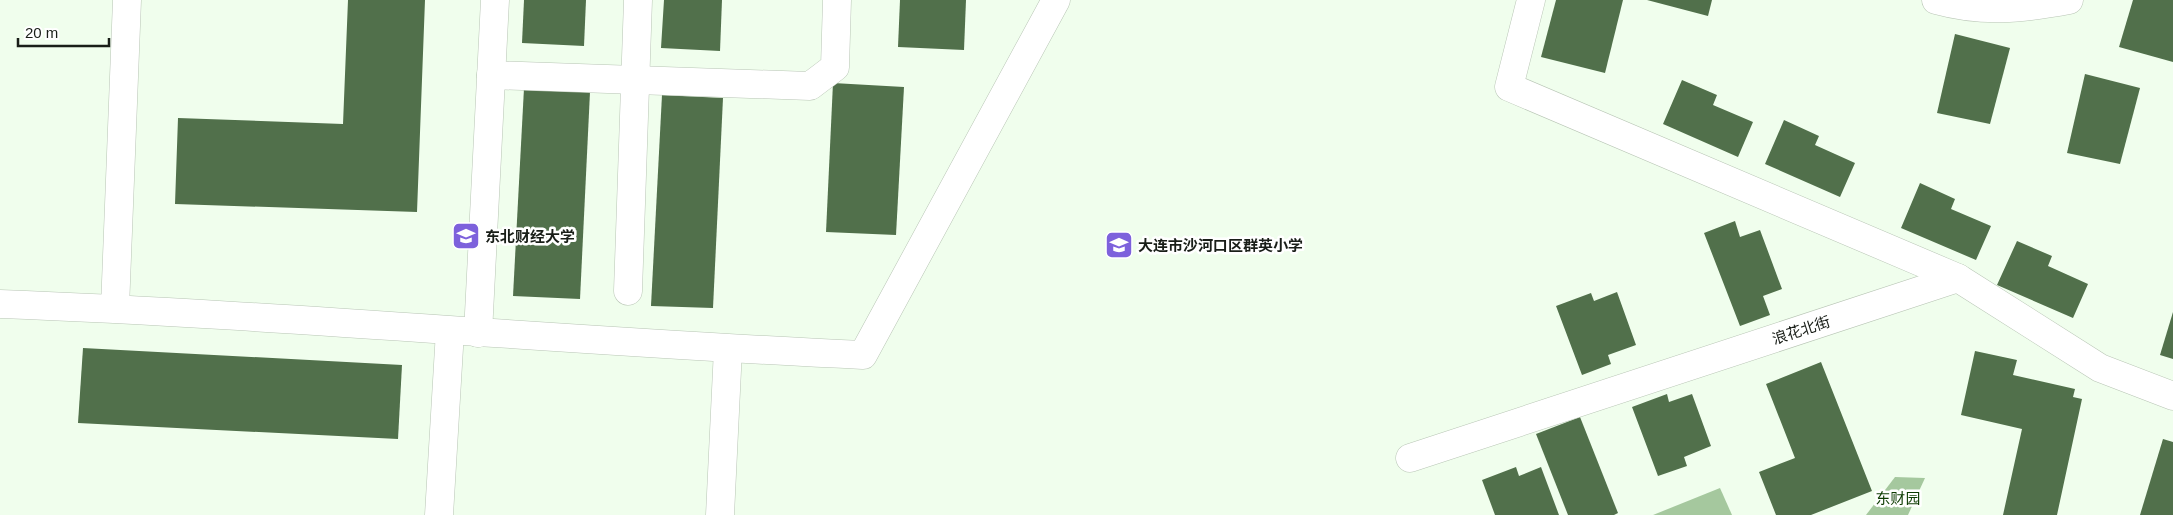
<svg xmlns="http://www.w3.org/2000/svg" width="2173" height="515" font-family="Helvetica,'Noto Sans SC',sans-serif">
<rect width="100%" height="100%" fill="#f0feed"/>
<g fill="#a5c89e">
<path d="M1895,477l30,1 -17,37h-42z"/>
<path d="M1720,488l12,27h-79z"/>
</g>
<g fill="#51704b">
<path d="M348,0h77l-8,212 -242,-8 3,-86 165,6z"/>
<path d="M524,0h62l-2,46 -62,-3z"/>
<path d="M664,0h58l-2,51 -59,-3z"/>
<path d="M900,0h66l-2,50 -66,-3z"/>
<path d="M1556,0h67l-18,73 -64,-16z"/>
<path d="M1647,0h65l-4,16z"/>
<path d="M2133,0h40v62l-54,-15z"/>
<path d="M1955,34l55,14 -20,76 -53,-11z"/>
<path d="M2085,74l55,14 -20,76 -53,-11z"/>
<path d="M1682,80l35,15 -4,10 40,17 -15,35 -75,-33z"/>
<path d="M833,83l71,4 -8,148 -70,-3z"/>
<path d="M524,88l66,4 -10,207 -67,-3z"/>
<path d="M662,95l61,3 -10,210 -62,-2z"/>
<path d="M1784,120l35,16 -4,9 40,18 -15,34 -75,-33z"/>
<path d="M1920,183l35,16 -4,10 40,17 -15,34 -75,-32z"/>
<path d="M1735,221l5,16 20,-7 22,59 -19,7 7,19 -30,11 -36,-93z"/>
<path d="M2017,241l35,15 -4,10 40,18 -15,34 -76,-33z"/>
<path d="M1617,292l19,53 -28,10 3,9 -29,11 -26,-69 35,-13 3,8z"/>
<path d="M2173,312v47l-13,-4z"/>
<path d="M83,348l319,17 -4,74 -320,-16z"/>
<path d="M1975,351l42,9 -4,15 62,14 -2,8 9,2 -25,116h-54l19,-86 -61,-14z"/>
<path d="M1821,362l51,129 -61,24h-35l-17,-43 36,-14 -29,-74z"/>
<path d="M1667,394l2,8 23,-8 19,52 -27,11 3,9 -29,10 -26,-69z"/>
<path d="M1580,417l38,96 -4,2h-46l-32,-81z"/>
<path d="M2163,439l10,3v73h-33z"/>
<path d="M1516,467l3,9 22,-9 18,48h-64l-13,-35z"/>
</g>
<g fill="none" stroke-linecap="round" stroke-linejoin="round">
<g stroke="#b8c5b5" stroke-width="29">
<g id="minor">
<path d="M1531,0l-22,87 449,191"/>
<path d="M1936,0c47,13 85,9 133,0"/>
<path d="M491,75l319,11 25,-19 2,-67"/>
<path d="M628,291l10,-291"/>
<path d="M0,304c288,11 575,38 863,51l193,-355"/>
<path d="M115,308l12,-308"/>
<path d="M478,333l17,-333"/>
<path d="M1410,458l548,-180 142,90 73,28"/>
<path d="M439,515l11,-184"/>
<path d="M720,515l8,-166"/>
</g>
</g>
<use href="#minor" stroke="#fff" stroke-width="28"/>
</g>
<defs>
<g id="university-square" transform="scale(1.4375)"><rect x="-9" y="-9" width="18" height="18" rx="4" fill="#7d61dc" stroke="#fff"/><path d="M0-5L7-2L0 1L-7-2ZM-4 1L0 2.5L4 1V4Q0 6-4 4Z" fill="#fff"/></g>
<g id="school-square" transform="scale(1.4375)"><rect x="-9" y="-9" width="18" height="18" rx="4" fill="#7d61dc" stroke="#fff"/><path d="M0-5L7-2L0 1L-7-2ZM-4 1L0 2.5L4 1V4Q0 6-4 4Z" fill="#fff"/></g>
</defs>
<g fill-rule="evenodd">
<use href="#university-square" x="466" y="236"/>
<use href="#school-square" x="1119" y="245"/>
</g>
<g text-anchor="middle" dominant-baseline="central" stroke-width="5" stroke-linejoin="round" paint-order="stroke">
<g font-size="15" font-weight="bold" fill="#191e18" stroke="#fff" text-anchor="start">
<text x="485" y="236">东北财经大学</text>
<text x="1138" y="245">大连市沙河口区群英小学</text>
</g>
<g font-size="15" fill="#191e18" stroke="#fff">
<text transform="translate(1801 330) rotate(-18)">浪花北街</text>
</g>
<g font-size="15" fill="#0c3b01" stroke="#fff">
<text x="1898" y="498">东财园</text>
</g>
</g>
<path d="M18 38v8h91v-8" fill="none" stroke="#191e18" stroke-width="2.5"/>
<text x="25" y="38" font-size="15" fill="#191e18" stroke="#ffffff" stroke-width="4" paint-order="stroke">20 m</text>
</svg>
